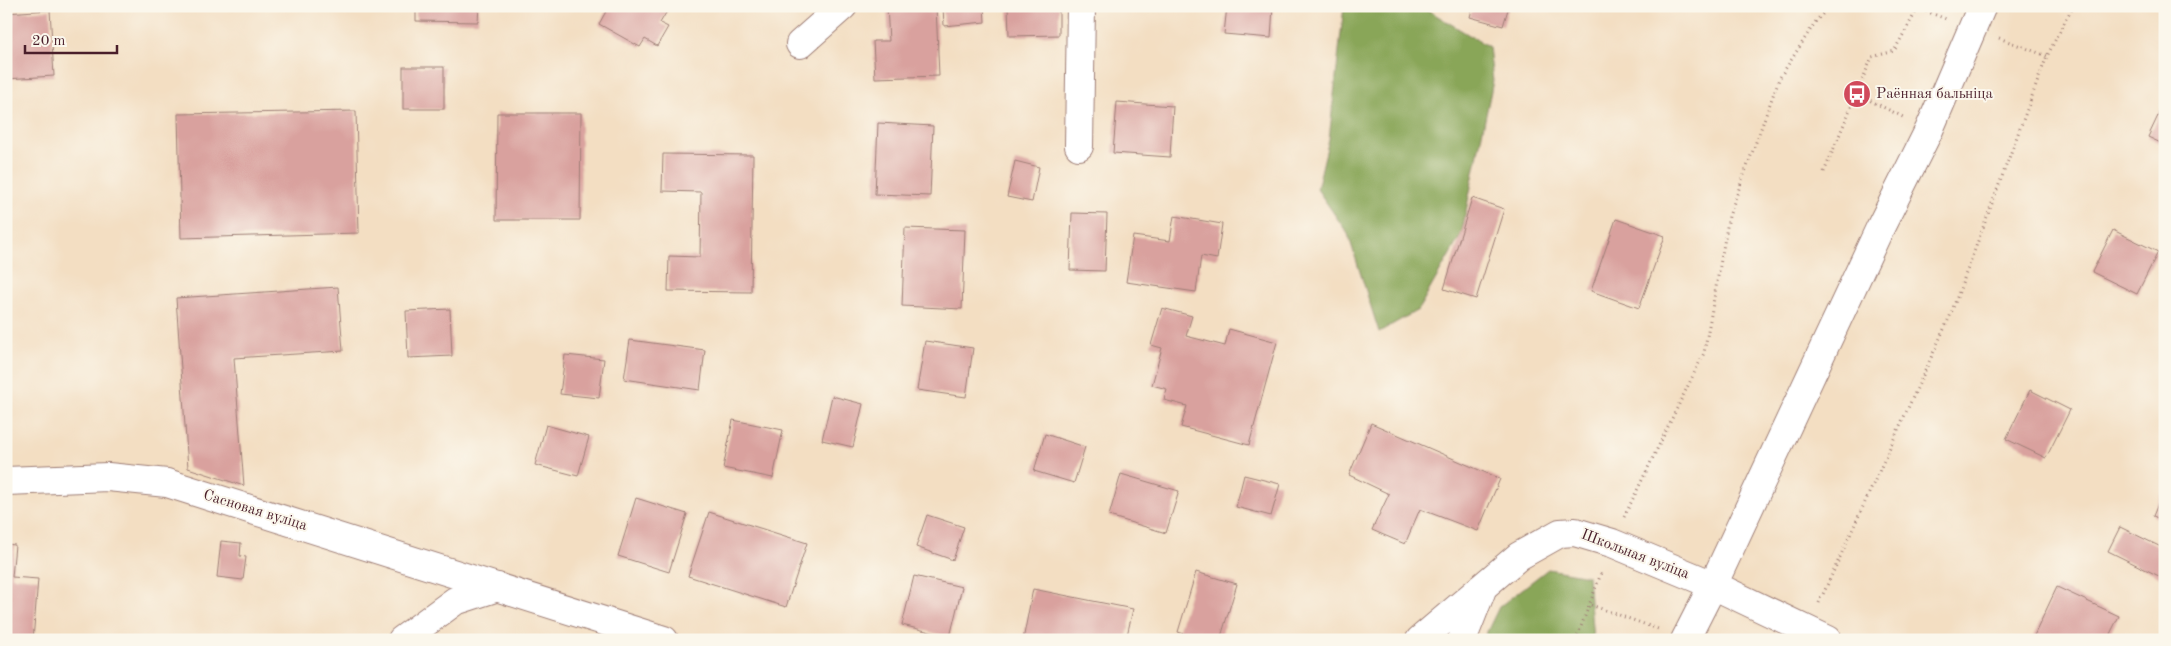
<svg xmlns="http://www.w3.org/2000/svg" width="2171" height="646" font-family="'Old Standard TT',serif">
<rect width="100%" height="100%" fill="#fbf7ec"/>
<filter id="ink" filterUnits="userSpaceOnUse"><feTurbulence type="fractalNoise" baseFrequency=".02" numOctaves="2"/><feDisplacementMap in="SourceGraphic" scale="10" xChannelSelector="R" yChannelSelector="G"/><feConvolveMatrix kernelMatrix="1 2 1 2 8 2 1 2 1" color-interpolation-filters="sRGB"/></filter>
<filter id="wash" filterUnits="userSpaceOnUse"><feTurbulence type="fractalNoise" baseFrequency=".0096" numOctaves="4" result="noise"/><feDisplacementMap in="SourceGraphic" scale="20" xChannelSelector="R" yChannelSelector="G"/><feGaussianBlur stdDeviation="1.12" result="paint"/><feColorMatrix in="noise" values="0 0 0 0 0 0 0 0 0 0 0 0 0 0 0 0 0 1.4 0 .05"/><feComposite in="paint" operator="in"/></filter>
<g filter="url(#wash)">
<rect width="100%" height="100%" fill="#f3dec2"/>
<g fill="#89a659" stroke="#6a6242">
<path d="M1344,6h77l68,41 4,34 -32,154 -43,75 -39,22 -31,-98 -31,-45 12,-50z"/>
<path d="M1548,569l40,7 5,64h-110l16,-33z"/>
</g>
<g id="blocks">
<g fill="#d9a19e">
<path d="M416,6h63l-1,16 -62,-1z"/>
<path d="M609,6h61l-10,17 8,4 -11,19 -12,-7 -5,8 -41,-23z"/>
<path d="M887,6h49l3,70 -64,2 -2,-37h16z"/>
<path d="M943,6h41l1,16 -41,4z"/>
<path d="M1008,6h51v29l-50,1z"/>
<path d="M1227,6h46l-2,32 -47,-4z"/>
<path d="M1473,6h36l-6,20 -33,-9z"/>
<path d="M50,10l4,66 -48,3v-66z"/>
<rect x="403" y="67" width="41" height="42"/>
<path d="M2165,101v44l-17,-8z"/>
<path d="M1117,102l56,4 -3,51 -57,-4z"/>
<path d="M356,111l3,122 -178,5 -3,-124z"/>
<path d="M497,113h84l-1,107h-84z"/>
<path d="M878,123l55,3 -3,70 -55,-2z"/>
<path d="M663,154l90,1 -2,137 -83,-1 1,-35 31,1 1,-65 -39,-1z"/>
<path d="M1015,161l24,6 -7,35 -25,-5z"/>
<path d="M1472,198l32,11 -28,90 -32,-10z"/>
<path d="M1072,213l35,1 -2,57 -35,-1z"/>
<path d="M1174,216l48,8 -5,35 -16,-3 -5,36 -70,-10 7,-46 37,5z"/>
<path d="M1616,219l49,17 -26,72 -48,-17z"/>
<path d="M905,228l60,2 -3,79 -60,-3z"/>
<path d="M2113,230l45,22 -21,42 -45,-22z"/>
<path d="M338,287l5,64 -109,7 10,128 -56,-18 -12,-170z"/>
<path d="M1162,308l30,8 -6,20 39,10 4,-17 48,13 -28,103 -68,-18 6,-21 -23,-6 3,-11 -15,-4 10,-37 -11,-3z"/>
<path d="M450,309l2,47 -44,2 -2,-47z"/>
<path d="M630,340l75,10 -5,40 -76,-11z"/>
<path d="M925,341l48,7 -7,49 -49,-7z"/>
<path d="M565,355l39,4 -5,39 -39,-4z"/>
<path d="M2030,390l40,20 -24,48 -40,-19z"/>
<path d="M832,396l31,8 -10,43 -31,-7z"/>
<path d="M733,420l50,10 -10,48 -50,-10z"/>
<path d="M1371,423l129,56 -22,52 -58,-22 -15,35 -33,-14 17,-36 -40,-19z"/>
<path d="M546,425l43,12 -11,39 -43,-11z"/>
<path d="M1045,434l40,13 -11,36 -40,-12z"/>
<path d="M1121,474l58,17 -13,42 -57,-17z"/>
<path d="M1244,475l36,9 -9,32 -35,-9z"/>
<path d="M2165,487v34l-12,-5z"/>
<path d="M636,498l51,16 -18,58 -51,-16z"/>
<path d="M709,512l98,31 -21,64 -98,-31z"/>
<path d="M927,515l37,12 -11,33 -37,-13z"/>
<path d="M2120,527l45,22v30l-57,-28z"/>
<path d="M221,541l20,2 -1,13 6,1 -3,23 -26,-3z"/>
<path d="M6,544l9,1 -3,32 26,2 -5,61h-27z"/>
<path d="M1196,572l41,12 -17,56h-16l-26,-8z"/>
<path d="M914,576l48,11 -12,50 -48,-12z"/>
<path d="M2057,587l62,29 -12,24h-75z"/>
<path d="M1033,589l100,20 -7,31h-103z"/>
</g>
</g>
</g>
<g filter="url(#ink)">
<use href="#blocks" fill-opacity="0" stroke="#9e7e76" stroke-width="1"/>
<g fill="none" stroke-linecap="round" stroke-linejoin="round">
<g stroke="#9e7e76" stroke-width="30">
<g id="street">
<path d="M800,44l43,-38"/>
<path d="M1079,146l2,-140"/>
<path d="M6,481l102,-4 59,6 497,157"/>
<path d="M402,640l53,-39 43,-14"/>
<path d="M1420,640l99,-84 41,-23 15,-1 37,11 101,42 115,55"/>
<path d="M1462,640l19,-48"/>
</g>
</g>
<g stroke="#9e7e76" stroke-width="30">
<path id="secondary" d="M1685,640l28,-55 166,-355 50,-100 53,-124"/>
</g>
<g stroke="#9e7e76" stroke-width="3" stroke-dasharray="1 4" stroke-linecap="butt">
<path d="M1999,38l48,18"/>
<path d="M1857,94l46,23"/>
<path d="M1824,172l48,-115 22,-6 24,-43 28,11"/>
<path d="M1624,517l80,-164 25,-137 50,-137 37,-58 14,-15"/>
<path d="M1819,603l131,-287 97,-260 26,-50"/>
<path d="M1591,605l67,24"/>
<path d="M1576,640l26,-69"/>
</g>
<use href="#street" stroke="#fff" stroke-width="28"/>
<use href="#secondary" stroke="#fff" stroke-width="28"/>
</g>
</g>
<defs>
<g id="bus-disc" transform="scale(1.4375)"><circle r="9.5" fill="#d1495b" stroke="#fbf7ec"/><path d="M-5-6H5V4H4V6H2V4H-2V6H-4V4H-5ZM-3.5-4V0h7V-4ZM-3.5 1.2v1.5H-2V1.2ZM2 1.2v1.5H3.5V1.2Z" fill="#fff"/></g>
</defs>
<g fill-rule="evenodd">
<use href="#bus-disc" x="1857" y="94"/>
</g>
<g text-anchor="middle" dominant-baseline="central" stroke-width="4" stroke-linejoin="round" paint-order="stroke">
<g font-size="15" fill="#4a1f2b" stroke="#fbf7ec" text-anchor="start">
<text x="1876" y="94">Раённая бальніца</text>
</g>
<g font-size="15" fill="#4a1f2b" stroke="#fbf7ec">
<text transform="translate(255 511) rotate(17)">Сасновая вуліца</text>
<text transform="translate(1635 555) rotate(21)">Школьная вуліца</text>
</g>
</g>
<rect width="2171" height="646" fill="none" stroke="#fbf7ec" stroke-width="25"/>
<path d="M25 45v8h92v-8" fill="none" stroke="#4a1f2b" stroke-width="2.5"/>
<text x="32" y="45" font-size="15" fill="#4a1f2b" stroke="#fbf7ec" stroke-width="4" paint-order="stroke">20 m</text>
</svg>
